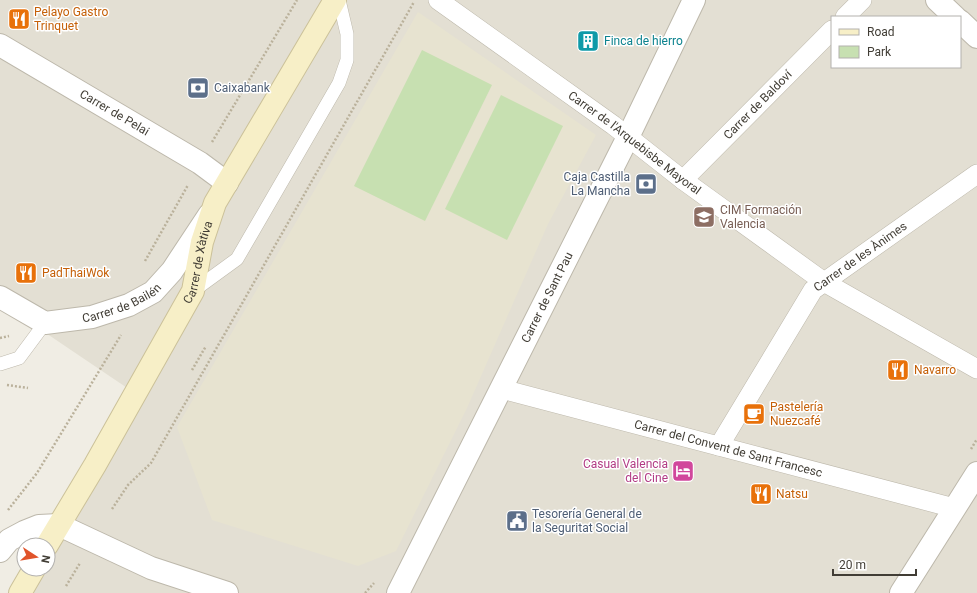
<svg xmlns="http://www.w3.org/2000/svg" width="977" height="593" font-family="Roboto,sans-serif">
<rect width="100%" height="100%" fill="#f0ede4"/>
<path fill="#e3dfd3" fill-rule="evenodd" d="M0,0h977v593h-949l14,-24h6v-10l94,-161 -114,-77 -28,-17zM832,17h128v50h-128z"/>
<path fill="#e7e3d0" d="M418,12l178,123 -48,89 -81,184 -71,143 -38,15 -146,-46 -35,-93z"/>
<g fill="#c7e0b1">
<path d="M422,50l70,35 -67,136 -71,-35z"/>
<path d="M501,95l62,31 -56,114 -62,-31z"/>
</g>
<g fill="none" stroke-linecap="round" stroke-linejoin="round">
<g stroke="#bdb8ab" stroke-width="14">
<g id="service">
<path d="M193,291l44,-32 102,-176 8,-23v-26l-8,-34"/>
<path d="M0,364l19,-6 26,-35"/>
</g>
</g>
<g stroke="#bdb8ab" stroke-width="20">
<g id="pedestrian">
<path id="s1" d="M438,0l175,125 70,55 141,102 153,87"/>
<path d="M845,17l17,-17"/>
<path id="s2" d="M683,180l149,-150"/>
<path id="s3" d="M502,389l452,119"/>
<path id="s4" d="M719,446l94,-156 164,-116"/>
</g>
</g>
<g stroke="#bdb8ab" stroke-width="24">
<g id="minor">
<path d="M937,0l18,17"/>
<path d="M960,21l17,16"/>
<path id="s5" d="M0,45l200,118 27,20"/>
<path id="s6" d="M0,297l45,26 47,-6 37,-12 24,-13 19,-21 37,-56"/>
<path d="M0,551l9,-11 15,-8 15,-6 20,-1 92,43 76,25"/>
<path id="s7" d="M398,593l230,-456 66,-137"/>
<path d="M901,593l76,-120"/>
</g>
</g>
<g stroke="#cbc199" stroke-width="24">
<g id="secondary">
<path id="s8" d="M47,545l48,-80 98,-174 9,-49 13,-39 120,-203"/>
<path d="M20,593l14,-24"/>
</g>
</g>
<g stroke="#bab19b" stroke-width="2.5" stroke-dasharray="2 2" stroke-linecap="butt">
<path d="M212,142l85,-142"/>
<path d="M145,261l43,-76"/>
<path d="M0,338l9,-2"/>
<path d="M192,370l14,-24"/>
<path d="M7,385l21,3"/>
<path d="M971,449l6,-10"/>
<path d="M112,509l16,-24 23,-22 263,-461"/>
<path d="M8,510l29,-37 84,-138"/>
<path d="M66,586l14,-23"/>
<path d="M365,593l9,-10"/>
</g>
<use href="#service" stroke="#fff" stroke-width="13"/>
<use href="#pedestrian" stroke="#fff" stroke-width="19"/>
<use href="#minor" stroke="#fff" stroke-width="22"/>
<use href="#secondary" stroke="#f7efc7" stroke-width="22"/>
</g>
<defs>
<g id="restaurant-square" transform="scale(1.15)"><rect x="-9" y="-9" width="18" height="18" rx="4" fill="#e8710a" stroke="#fff"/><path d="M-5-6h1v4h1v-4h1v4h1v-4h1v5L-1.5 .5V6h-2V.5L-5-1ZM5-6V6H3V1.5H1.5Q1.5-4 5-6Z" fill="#fff"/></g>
<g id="building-square" transform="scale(1.15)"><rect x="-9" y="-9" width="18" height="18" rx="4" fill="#0f9aa8" stroke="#fff"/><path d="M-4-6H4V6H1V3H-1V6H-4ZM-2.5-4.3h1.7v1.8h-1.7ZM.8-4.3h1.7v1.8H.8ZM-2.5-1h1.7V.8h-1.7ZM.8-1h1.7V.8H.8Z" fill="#fff"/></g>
<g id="bank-square" transform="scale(1.15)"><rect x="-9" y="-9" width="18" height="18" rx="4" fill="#5c6f8a" stroke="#fff"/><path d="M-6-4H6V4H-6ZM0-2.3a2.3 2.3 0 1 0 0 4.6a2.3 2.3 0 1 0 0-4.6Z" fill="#fff"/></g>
<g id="university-square" transform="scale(1.15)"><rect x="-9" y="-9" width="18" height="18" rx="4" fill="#8d6e63" stroke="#fff"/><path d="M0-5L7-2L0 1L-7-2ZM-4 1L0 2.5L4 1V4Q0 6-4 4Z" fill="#fff"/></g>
<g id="cafe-square" transform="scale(1.15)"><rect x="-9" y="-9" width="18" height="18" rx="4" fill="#e8710a" stroke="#fff"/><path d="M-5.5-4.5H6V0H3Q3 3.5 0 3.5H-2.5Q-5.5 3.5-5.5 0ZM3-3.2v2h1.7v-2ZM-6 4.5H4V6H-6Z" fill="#fff"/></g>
<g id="hotel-square" transform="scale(1.15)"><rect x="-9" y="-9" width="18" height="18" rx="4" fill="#d1479c" stroke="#fff"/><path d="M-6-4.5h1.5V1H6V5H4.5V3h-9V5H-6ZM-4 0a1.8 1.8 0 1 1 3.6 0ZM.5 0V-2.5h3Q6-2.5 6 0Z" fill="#fff"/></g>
<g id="civic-square" transform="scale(1.15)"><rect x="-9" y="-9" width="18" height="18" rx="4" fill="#5c6f8a" stroke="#fff"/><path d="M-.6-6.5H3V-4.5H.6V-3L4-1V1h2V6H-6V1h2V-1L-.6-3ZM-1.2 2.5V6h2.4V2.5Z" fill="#fff"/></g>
</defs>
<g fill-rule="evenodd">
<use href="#restaurant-square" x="19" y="19"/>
<use href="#building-square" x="588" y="41"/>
<use href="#bank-square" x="198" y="88"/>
<use href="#bank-square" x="646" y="184"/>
<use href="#university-square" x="704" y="217"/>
<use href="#restaurant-square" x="26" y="273"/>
<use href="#restaurant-square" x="898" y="370"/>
<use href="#cafe-square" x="754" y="414"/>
<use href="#hotel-square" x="683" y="471"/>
<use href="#restaurant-square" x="761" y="494"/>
<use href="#civic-square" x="517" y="521"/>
</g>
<g text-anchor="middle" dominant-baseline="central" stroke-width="3" stroke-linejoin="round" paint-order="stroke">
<g font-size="12" fill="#c56008" stroke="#fff" text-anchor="start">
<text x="34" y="12">Pelayo Gastro<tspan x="34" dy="14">Trinquet</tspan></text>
<text x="42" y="273">PadThaiWok</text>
<text x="914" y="370">Navarro</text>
<text x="770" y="407">Pastelería<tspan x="770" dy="14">Nuezcafé</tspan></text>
<text x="776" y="494">Natsu</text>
</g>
<g font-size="12" fill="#0d838f" stroke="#fff" text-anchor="start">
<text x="604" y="41">Finca de hierro</text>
</g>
<g font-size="12" fill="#4e5e75" stroke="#fff" text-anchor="start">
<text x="214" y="88">Caixabank</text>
<text x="630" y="177" text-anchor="end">Caja Castilla<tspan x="630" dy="14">La Mancha</tspan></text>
<text x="532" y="514">Tesorería General de<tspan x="532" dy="14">la Seguritat Social</tspan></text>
</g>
<g font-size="12" fill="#413d35" stroke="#fff">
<text stroke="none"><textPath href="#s2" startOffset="106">Carrer de Baldoví</textPath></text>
<text stroke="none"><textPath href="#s5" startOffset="133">Carrer de Pelai</textPath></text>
<text stroke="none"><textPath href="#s1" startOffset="243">Carrer de l'Arquebisbe Mayoral</textPath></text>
<text stroke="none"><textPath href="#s4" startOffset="240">Carrer de les Ànimes</textPath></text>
<text stroke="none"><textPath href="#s8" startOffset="322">Carrer de Xàtiva</textPath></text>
<text stroke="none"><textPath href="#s7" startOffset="331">Carrer de Sant Pau</textPath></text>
<text stroke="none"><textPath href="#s6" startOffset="132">Carrer de Bailén</textPath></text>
<text stroke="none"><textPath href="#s3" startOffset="234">Carrer del Convent de Sant Francesc</textPath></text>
</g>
<g font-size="12" fill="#785e54" stroke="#fff" text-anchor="start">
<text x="720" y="210">CIM Formación<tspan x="720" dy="14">Valencia</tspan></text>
</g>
<g font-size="12" fill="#b23c85" stroke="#fff" text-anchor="end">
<text x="668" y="464">Casual Valencia<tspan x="668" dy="14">del Cine</tspan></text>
</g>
</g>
<rect x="831" y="16" width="130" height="52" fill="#ffffff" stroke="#b3b1ae"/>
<rect x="839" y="29" width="20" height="6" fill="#f7efc7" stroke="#b3b1ae"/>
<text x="867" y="36" font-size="12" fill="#413d35">Road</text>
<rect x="839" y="46" width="20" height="12" fill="#c7e0b1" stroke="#b3b1ae"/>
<text x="867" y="56" font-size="12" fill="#413d35">Park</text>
<g transform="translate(36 557) rotate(102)"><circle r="19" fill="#ffffff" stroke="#b3b1ae"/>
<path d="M0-3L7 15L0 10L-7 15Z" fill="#e0542b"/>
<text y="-6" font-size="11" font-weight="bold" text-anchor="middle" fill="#413d35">N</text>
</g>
<path d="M833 569v6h83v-6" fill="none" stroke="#413d35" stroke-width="2"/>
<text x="839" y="569" font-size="12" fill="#413d35" stroke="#ffffff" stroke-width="3" paint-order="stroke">20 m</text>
</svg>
